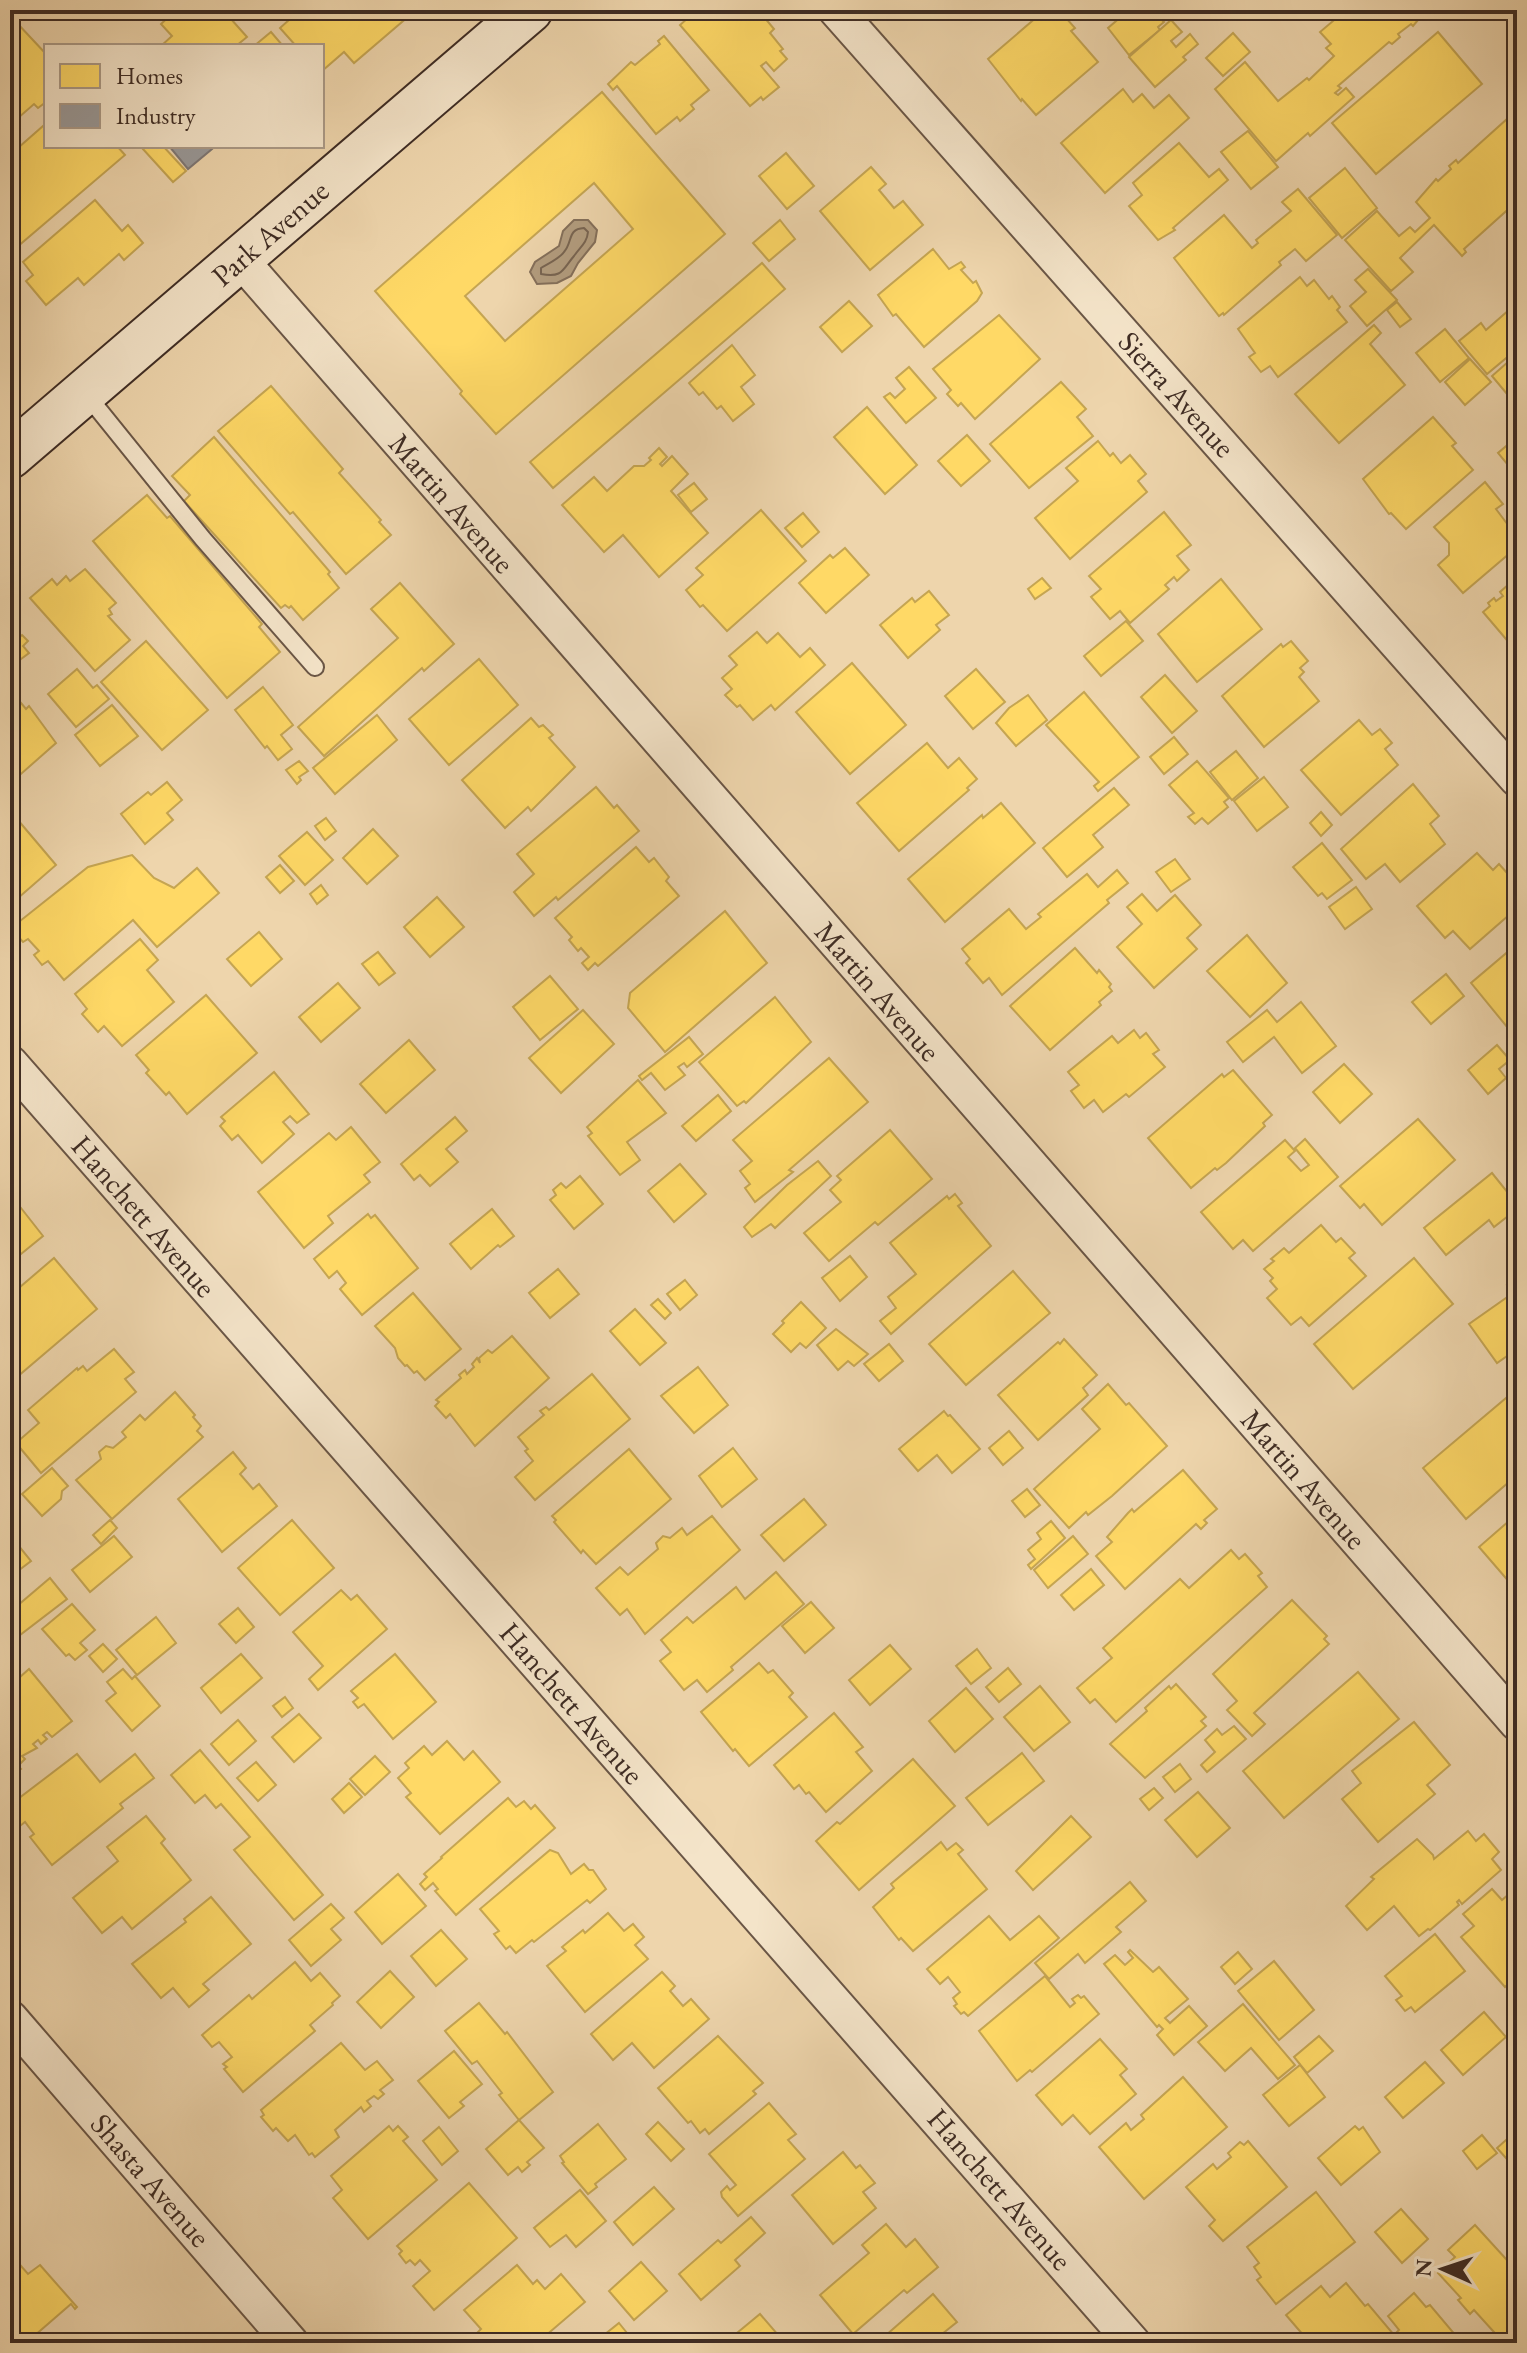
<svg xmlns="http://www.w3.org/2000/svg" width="1527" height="2353" font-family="'EB Garamond',serif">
<rect width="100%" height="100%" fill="#eed5ac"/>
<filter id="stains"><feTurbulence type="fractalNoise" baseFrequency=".0025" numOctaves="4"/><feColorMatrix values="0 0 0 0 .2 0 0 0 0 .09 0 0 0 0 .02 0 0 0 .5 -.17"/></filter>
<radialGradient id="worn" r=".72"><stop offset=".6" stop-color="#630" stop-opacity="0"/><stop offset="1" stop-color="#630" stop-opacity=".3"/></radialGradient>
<path fill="#b29c7e" stroke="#846f5a" stroke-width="2" d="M574,220h14l9,10 -2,12 -17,21 -7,13 -14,7 -20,1 -7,-12 5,-10 24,-16 4,-15z"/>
<g fill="#ffd966" stroke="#c5a552" stroke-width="2" fill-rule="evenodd">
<path d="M176,10h47l24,27 -11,9h-75l11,-10 -11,-12z"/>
<path d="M300,10h116l-62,53 -10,-11 -22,19v-25h-26l-16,-18z"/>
<path d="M697,10h52l5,6 5,-5 15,18 -4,4 13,16 -3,2 7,8 -13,12 -8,-9 -5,4 18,21 -16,13 -2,-3 -11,9 -70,-81z"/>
<path d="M1045,10h14l16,18 -4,3 27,31 -62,53 -14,-16 -1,2 -33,-42z"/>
<path d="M1129,10l35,1 -6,5 6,6 -6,5 2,3 -31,25 -21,-27z"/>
<path d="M1346,10h76l2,3 -11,13 -2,-2 -13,10 2,3 -8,7 -3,-2 -51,44 3,2 -6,5 3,2 8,-7 8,9 -44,39 -2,-3 -32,28 -61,-72 30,-27 33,39 29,-23 2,2 25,-24 -8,-8 5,-4 -11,-12z"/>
<path d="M1171,20l11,12 -11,9 5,6 14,-13 8,10 -15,13 3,3 -31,27 -26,-30z"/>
<path d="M17,23l29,31v48l-8,6 -4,-4 -24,21v-96z"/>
<path d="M271,32l12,14h-29z"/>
<path d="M1438,32l44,52 -106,90 -44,-51z"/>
<path d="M1233,33l17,19 -27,24 -17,-18z"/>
<path d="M664,36l45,54 -18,15 3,4 -14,12 -3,-4 -21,17 -39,-48 -4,4 -5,-6 23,-22 4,3 25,-21 -2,-3z"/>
<path d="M1123,89l10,13 9,-8 12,14 15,-13 20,23 -84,75 -44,-50z"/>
<path d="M602,92l123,142 -229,200 -36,-40 2,-3 -87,-100zM594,183l39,46 -128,112 -40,-45z"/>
<path d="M1507,119l10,11v79l-4,-4 -49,44 2,3 -4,4 -28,-31 -34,33 13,14 -22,19 -46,-51 32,-29 22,25 11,-9 5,5 15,-14 -14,-16 20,-23 2,2 13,-12 -2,-3 7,-6 2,3z"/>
<path d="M43,126l3,4v16h71l8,9 -115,98v-98z"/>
<path d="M1248,131l30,36 -27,22 -30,-37z"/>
<path d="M1179,143l30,34 10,-8 9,11 -55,48 2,2 -17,10 -29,-34 13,-11 -9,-12z"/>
<path d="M144,146h19l23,25 -13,11 -31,-34z"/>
<path d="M786,153l28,33 -27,23 -28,-33z"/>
<path d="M871,167l15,17 -7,6 15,18 9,-7 20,24 -53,45 -50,-59z"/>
<path d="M1345,168l32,40 -35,30 -33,-40z"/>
<path d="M1298,189l39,46 -31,26 -11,-12 -16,13 2,3 -57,50 -1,-2 -4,3 -45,-58 50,-43 28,33 6,-5 -2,-3 35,-29 -9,-9z"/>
<path d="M95,200l27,31 6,-6 15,18 -19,17 -5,-6 -35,31 -6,-7 -32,27 -20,-24 7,-6 -10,-13z"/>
<path d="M780,220l15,19 -26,22 -16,-18z"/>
<path d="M933,249l16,20 12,-7 4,5 -4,3 12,13 3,-2 6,12 -5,8 -53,46 -28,-33 -3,2 -15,-21z"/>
<path d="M762,263l23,26 -232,199 -23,-26z"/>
<path d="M1368,269l29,31 -30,26 -17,-20 16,-14 -11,-12z"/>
<path d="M1300,277l7,9 7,-6 15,19 3,-3 8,11 -3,3 10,12 -69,55 -8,-11 -9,6 -12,-15 6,-4 -17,-24z"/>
<path d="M849,301l23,25 -30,26 -22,-25z"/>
<path d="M1397,302l14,17 -11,8 -13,-17z"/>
<path d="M1517,303v46l-30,25 -28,-33 22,-18 5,7z"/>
<path d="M999,315l41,44 -65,60 -14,-16 -3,3 -11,-12 4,-4 -18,-21z"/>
<path d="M1374,325l7,8 -11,11 35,41 -66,58 -44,-49z"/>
<path d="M1445,329l24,29 -29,24 -24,-29z"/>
<path d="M732,345l23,30 -14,12 13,17 -21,17 -12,-15 -4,3 -14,-17 -4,3 -10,-12z"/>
<path d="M1517,354v52l-25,-30z"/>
<path d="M1470,359l21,23 -26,23 -20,-23z"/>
<path d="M909,367l27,31 -30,25 -22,-26 6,-4 5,5 10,-9 -9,-11z"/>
<path d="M1061,382l25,27 -9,8 16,19 -64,52 -39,-44z"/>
<path d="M271,386l72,83 -4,4 42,47 -2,2 12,13 -45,39 -53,-62 -3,2 -72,-83z"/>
<path d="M867,407l50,58 -32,29 -51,-57z"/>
<path d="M1433,417l23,26 -4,3 21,24 -67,59 -15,-16 -2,1 -26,-35z"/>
<path d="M967,435l23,26 -29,25 -23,-25z"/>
<path d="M214,437l116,135 -2,2 11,14 -36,32 -12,-14 -2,2 -4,-3 -4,3 -97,-107 6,-6 -18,-19z"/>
<path d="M1517,437v39l-19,-23z"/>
<path d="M1098,441l12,15 3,-3 8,10 9,-8 16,19 -8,7 9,11 -77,67 -35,-41 43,-37 -12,-13z"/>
<path d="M659,448l8,9 -7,7 2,2 10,-10 16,18 -17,17 37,42 -49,44 -36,-42 -19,17 -42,-47 32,-28 13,14 27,-25h10l7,-6 -2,-2z"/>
<path d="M1485,482l18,22 -7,5 21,28v10l-54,46 -25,-28 11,-10v-12l-15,-16z"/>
<path d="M694,483l13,16 -16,13 -13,-17z"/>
<path d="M147,495l20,23 3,-2 92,108 -3,3 21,25 -53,46 -134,-157z"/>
<path d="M761,510l45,51 -79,70 -24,-26 -3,2 -14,-17 17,-15 -7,-7z"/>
<path d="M1164,512l27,33 -14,11 12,14 -12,11 -3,-4 -9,8 4,4 -39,34 -10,-12 -10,8 -19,-22 10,-8 -12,-13z"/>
<path d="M803,513l16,19 -17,15 -17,-19z"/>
<path d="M845,548l24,27 -43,38 -27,-30 31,-28 3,3z"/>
<path d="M85,569l31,34 -7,6 3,5 -4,2 22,24 -35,31 -65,-73 22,-19 5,6 9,-9 4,5z"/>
<path d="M1517,577v75l-34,-40 7,-6 -2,-3 6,-5 2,3 7,-5 -3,-4z"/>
<path d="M1042,578l9,10 -16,11 -7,-10z"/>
<path d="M1221,579l41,50 -65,53 -39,-48z"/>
<path d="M400,583l54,61 -30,27 -2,-3 -98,88 -26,-29 100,-89 -27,-29z"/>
<path d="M929,591l20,24 -13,10 4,5 -32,28 -28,-33 32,-27 3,4z"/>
<path d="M1126,621l17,20 -42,35 -17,-20z"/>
<path d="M757,632l10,11 11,-10 22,24 10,-9 15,17 -50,45 -4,-5 -18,15 -13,-15 -3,2 -12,-12 7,-6 -10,-11 15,-13 -8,-9z"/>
<path d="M22,635l6,6 -5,5 6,7 -12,9 -7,-6v-11z"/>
<path d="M146,641l62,69 -46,40 -61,-68z"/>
<path d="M1291,641l17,20 -8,7 4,4 -5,5 20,24 -55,46 -42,-51 59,-52 2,3z"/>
<path d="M479,659l39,46 -69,60 -40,-46z"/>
<path d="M852,663l54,62 -56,49 -54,-62z"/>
<path d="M77,669l16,19 4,-3 12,14 -33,28 -28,-33z"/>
<path d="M976,669l29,33 -32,27 -28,-33z"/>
<path d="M1165,675l32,36 -25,22 -31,-36z"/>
<path d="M263,687l30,38 -12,10 11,14 -14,11 -11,-14 -2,2 -30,-38z"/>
<path d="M11,691l15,18 3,-3 27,37 -43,38 -3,-3z"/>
<path d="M1084,692l55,65 -41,34 -4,-5 5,-4 -53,-57z"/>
<path d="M1028,695l19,25 -31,26 -20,-23 13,-15z"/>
<path d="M112,705l26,31 -38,30 -25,-31z"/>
<path d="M377,715l20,25 -62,54 -22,-26z"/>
<path d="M531,718l8,9 4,-2 10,10 -4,3 26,29 -44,44 -3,-4 -23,21 -43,-48z"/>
<path d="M1359,720l13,15 8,-6 12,14 -7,6 13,16 -57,50 -40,-45z"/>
<path d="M1174,737l14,17 -24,20 -14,-17z"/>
<path d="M927,743l21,25 11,-10 18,21 -10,9 2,2 -70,61 -42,-48z"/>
<path d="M1236,751l22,27 -26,22 -22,-28z"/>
<path d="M299,761l9,10 -9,6 2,3 -4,4 -11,-14z"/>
<path d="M1197,761l32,37 -5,4 4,5 -20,17 -6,-6 -7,6 -7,-7 6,-4 -25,-28z"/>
<path d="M1264,777l24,30 -31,24 -23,-30z"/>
<path d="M167,782l15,18 -15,13 6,7 -28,24 -24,-30 27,-22 3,3z"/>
<path d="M1413,784l26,32 -9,8 15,20 -45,38 -15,-18 -19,15 -25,-30z"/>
<path d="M596,787l18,21 3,-3 22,26 -81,69 -2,-3 -22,19 -20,-24 20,-18 -17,-20z"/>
<path d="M1114,788l15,17 -36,30 10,12 -36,30 -24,-29z"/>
<path d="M1001,803l34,40 -90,79 -37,-43 74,-64 1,3z"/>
<path d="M1321,812l11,13 -11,11 -11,-13z"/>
<path d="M12,813l44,52 -46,40v-90z"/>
<path d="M326,818l10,13 -11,9 -10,-14z"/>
<path d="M373,829l25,27 -31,28 -24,-26z"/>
<path d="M307,832l26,28 -28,25 -26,-29z"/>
<path d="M1322,843l30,37 -25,19 -5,-6 -4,3 -25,-29z"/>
<path d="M636,847l13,15 5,-4 15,19 -3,4 13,15 -81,70 -3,-3 -7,7 -6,-7 7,-6 -8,-9 -3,3 -9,-11 3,-3 -17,-19z"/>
<path d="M1477,853l16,17 6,-6 18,20 -7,6 7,8v10l-47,41 -17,-18 -8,7 -28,-32z"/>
<path d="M132,855l22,23 20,10 23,-20 22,25 -62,54 -24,-27 -69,60 -16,-19 -6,4 -8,-10 5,-4 -11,-12 -5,3 -8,-9 4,-4 -4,-4 73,-58z"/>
<path d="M1175,859l15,20 -19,13 -15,-20z"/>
<path d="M280,865l14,16 -14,12 -14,-16z"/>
<path d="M1117,870l11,13 -21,17 2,3 -107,92 -13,-17 -6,5 -17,-20 4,-4 -8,-10 47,-40 17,20 15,-12 -3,-3 49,-40 11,13z"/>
<path d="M321,885l7,10 -11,9 -7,-10z"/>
<path d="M1356,887l16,22 -27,20 -16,-22z"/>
<path d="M1142,894l15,17 18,-16 26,30 -14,13 10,11 -43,39 -37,-41 25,-23 -15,-17z"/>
<path d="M437,897l27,30 -34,30 -26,-30z"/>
<path d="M725,911l42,52 -102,89 -37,-44 2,-15z"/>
<path d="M259,932l23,27 -31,27 -24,-27z"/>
<path d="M1247,935l40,48 -37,34 -43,-46z"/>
<path d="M140,939l18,21 -11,10 27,32 -52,44 -18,-20 -6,6 -16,-18 5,-5 -12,-15z"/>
<path d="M1517,944v84l-5,5 -41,-50z"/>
<path d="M1075,948l22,25 2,-3 12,14 -2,3 3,4 -13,11 2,3 -51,45 -40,-44z"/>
<path d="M378,952l17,21 -16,12 -17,-21z"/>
<path d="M1446,974l18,22 -33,28 -19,-22z"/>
<path d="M550,976l28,33 -38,31 -27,-33z"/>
<path d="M338,983l22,25 -39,34 -22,-25z"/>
<path d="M206,995l51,58 -70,61 -18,-22 -3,3 -20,-22 3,-3 -13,-15z"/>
<path d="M775,997l36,45 -65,61 -2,-2 -7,5 -38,-44z"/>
<path d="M1301,1002l35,44 -34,27 -28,-36 -31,25 -16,-20 40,-32 10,12z"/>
<path d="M583,1010l31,34 -53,49 -32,-35z"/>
<path d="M1134,1030l6,8 6,-5 13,17 -6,4 12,13 -36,30 -3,-3 -23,18 -9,-12 -10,8 -13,-17 8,-6 -11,-13 44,-36 6,7z"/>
<path d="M689,1037l14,17 -16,13 -3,-4 -6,4 7,8 -20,15 -14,-17 -9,7 -3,-4z"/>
<path d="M409,1040l26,30 -49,43 -26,-29z"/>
<path d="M1497,1045l13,15 -11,9 7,9 -18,16 -20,-24z"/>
<path d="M829,1058l39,44 -79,68 4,2 -38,30 -10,-14 5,-4 -10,-13 12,-10 -19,-21z"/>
<path d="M1344,1064l28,30 -32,29 -27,-31z"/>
<path d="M1233,1070l39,45 -9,8 2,3 -39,37 -9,7 -2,-2 -24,20 -43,-50 74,-64 2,3z"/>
<path d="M274,1072l35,42 -12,9 -7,-7 -7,6 11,12 -32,29 -24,-28 -6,5 -12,-14 5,-5 -4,-4z"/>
<path d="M638,1080l28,33 -39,29 13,18 -20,15 -32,-39 4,-3 -5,-6z"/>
<path d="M718,1095l13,16 -35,30 -14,-15z"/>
<path d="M455,1117l12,14 -21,18 12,13 -28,24 -10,-11 -6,5 -13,-16z"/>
<path d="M1418,1119l37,41 -73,65 -18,-21 -4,4 -20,-22z"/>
<path d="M351,1127l29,35 -16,13 6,7 -42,34 5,7 -29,25 -46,-56 71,-59 7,7z"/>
<path d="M890,1130l42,49 -54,46 -3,-3 -46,39 -25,-28 37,-31 -11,-12 11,-10 -4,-4z"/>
<path d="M1305,1139l33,38 -85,74 -10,-11 -10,9 -32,-37 84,-72 10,11 -7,6 13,14 8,-6 -14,-17z"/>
<path d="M818,1161l13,15 -56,52 -4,-4 -19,13 -8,-10 43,-42z"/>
<path d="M680,1164l26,30 -32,28 -26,-31z"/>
<path d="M1492,1173l25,31v5l-23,18 -5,-7 -43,35 -22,-27z"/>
<path d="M580,1176l23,28 -29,25 -24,-29 6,-5 -3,-5 8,-7 5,5z"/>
<path d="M10,1194l33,42 -33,27z"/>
<path d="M955,1194l7,9 -4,3 33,40 -100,88 -11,-13 16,-13 -8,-11 28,-23 -26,-31 57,-47 2,3z"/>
<path d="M492,1209l22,27 -14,11 -2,-2 -27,24 -21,-25z"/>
<path d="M368,1214l3,4 4,-3 43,53 -56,47 -22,-26 6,-6 -9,-12 -8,7 -15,-19z"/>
<path d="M1321,1225l15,17 5,-4 14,15 -6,5 17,18 -57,50 -8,-9 -10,8 -24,-27 10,-9 -7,-8 3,-3 -9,-9 10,-8 -3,-2 13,-11 5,5z"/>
<path d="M850,1256l17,21 -27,24 -18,-23z"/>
<path d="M54,1258l43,51 -80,68 -7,-8v-78l6,-6 4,2z"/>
<path d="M1414,1258l39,46 -100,85 -39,-45z"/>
<path d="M558,1269l21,25 -29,24 -21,-25z"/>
<path d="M1013,1271l37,42 -84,72 -37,-41z"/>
<path d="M1517,1278v71l-20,14 -28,-39 44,-31 -6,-8z"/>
<path d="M685,1280l12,15 -17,15 -13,-16z"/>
<path d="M413,1293l48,56 -36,31 -8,-9 -3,2 -7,-8 -2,1 -7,-8 -3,-10 -20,-22z"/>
<path d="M658,1299l13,14 -6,6 -14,-14z"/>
<path d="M801,1302l25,26 -20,20 -6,-5 -9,9 -18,-18 11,-11 -2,-2z"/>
<path d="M635,1309l31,34 -26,22 -30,-34z"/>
<path d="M836,1329l32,25 -14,12 -6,-5 -10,9 -21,-25z"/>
<path d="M512,1336l37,42 -74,68 -25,-32 -4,4 -11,-12 4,-4 -3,-2 25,-22 -2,-3 6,-5 2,4 7,-7 -2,-3 5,-6 3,5 -1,-5 9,-8 4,3z"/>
<path d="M1064,1339l33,36 -14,13 5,7 -50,45 -40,-45 60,-53 2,2z"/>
<path d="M889,1344l14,17 -24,20 -15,-17z"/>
<path d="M114,1349l20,23 -9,7 11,13 -95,81 -25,-30 23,-20 -11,-13 49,-42 1,2 5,-4 4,5z"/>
<path d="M698,1367l30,38 -34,28 -33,-37z"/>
<path d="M592,1374l38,45 -95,81 -20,-23 18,-16 -8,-10 3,-2 -10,-12 26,-22 -4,-4 6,-4 3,3z"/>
<path d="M1108,1384l18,21 3,-2 38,43 -55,50 -24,19 -2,-3 -17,16 -35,-39 66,-60 -18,-20z"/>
<path d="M175,1392l20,23 -2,2 8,9 -4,5 6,6 -91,82 -36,-39 25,-21 -2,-7 7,-6 7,2 13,-11 -4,-5 18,-17 5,5z"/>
<path d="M1512,1393l5,6v76l-51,44 -43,-51z"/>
<path d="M944,1411l4,5 2,-1 30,34 -28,24 -15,-18 -19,16 -19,-22z"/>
<path d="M1009,1431l14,17 -20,17 -14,-17z"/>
<path d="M733,1448l24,31 -35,28 -23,-31z"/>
<path d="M629,1449l42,50 -75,65 -13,-14 -2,3 -27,-31 2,-2 -4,-4z"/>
<path d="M233,1452l13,16 -6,6 13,15 6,-5 18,22 -55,46 -44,-53z"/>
<path d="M52,1468l16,18 -6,5 -1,8 -19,17 -20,-22z"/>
<path d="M1183,1470l34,39 -13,11 3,3 -6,6 -5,-5 -71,65 -29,-33 16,-14 -5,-5 21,-24 4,-4 2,3z"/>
<path d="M1027,1489l13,16 -15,12 -13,-16z"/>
<path d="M804,1499l22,26 -42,36 -23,-26z"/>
<path d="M1517,1514v77l-38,-44z"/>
<path d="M712,1516l28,34 -95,84 -18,-25 -7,6 -24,-27 24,-21 8,8 30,-26 -2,-6 7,-7 7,2 12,-10 5,7z"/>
<path d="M110,1520l7,8 -16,16 -8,-9z"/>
<path d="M292,1520l42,48 -54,47 -42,-47z"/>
<path d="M1051,1521l14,17 -34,31 -3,-4 7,-6 -7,-9 13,-11 -4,-6z"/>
<path d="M10,1535l21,26 -21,16z"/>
<path d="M114,1536l18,21 -42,35 -18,-22z"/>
<path d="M1073,1536l15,18 -40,34 -14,-18z"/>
<path d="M1231,1550l8,9 6,-5 17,19 -4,3 9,11 -151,135 -21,-23 -5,4 -13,-15 35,-30 -9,-10 77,-69 9,9z"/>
<path d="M1091,1569l13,16 -30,25 -13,-15z"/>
<path d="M776,1572l28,32 -73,63 2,3 -26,22 -10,-12 -13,10 -24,-29 11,-9 -10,-12 26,-23 6,6 43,-36 9,12z"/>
<path d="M50,1578l17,21 -47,36 -10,-13v-10z"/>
<path d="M341,1590l10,10 6,-5 30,34 -69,61 -9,-11 14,-13 -30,-34z"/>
<path d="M1292,1600l35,36 -3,3 5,5 -75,69 11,11 -13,12 -25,-26 10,-9 -24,-27z"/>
<path d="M811,1602l23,26 -29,25 -23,-27z"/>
<path d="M72,1604l23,26 -15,13 7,7 -12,10 -6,-6 -3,2 -24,-27z"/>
<path d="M238,1608l16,19 -18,16 -17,-19z"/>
<path d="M156,1617l20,26 -39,32 -21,-25z"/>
<path d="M103,1644l14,15 -14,13 -14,-16z"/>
<path d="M890,1645l21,24 -41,36 -21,-25z"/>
<path d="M977,1649l14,19 -20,16 -15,-18z"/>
<path d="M241,1654l21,24 -41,35 -20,-25z"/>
<path d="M395,1654l41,48 -43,37 -29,-35 -6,4 -5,-6 5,-4 -7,-7z"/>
<path d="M759,1663l9,10 5,-3 20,23 -4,4 18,20 -58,49 -14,-17 -2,2 -32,-39z"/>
<path d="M1008,1668l13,16 -22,18 -13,-15z"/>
<path d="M29,1669l43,52 -20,16 -5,-5 -4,3 4,4 -6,5 -3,-4 -5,4 4,4 -15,8 3,3 -7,7 3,3 -5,4 -4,-3 -2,2v-86z"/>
<path d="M123,1669l9,10 3,-3 25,30 -28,25 -26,-30 10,-8 -9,-11z"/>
<path d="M1358,1672l41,47 -115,99 -41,-47z"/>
<path d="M1176,1684l30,33 -5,4 5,5 -61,52 -35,-34 37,-33 -2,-3 24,-22 2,3z"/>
<path d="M1040,1686l30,36 -36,29 -30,-34z"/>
<path d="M966,1688l27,31 -38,33 -26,-31z"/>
<path d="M285,1697l8,11 -11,9 -9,-11z"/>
<path d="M834,1713l29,34 -7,5 16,19 -46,41 -17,-20 -3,2 -7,-9 -5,4 -20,-24z"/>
<path d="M299,1714l22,24 -27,24 -22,-25z"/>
<path d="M238,1720l18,21 -27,24 -18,-21z"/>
<path d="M1414,1722l36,43 -23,20 8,9 -57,48 -36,-43 19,-16 -9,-12z"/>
<path d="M1234,1726l12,13 -39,33 -6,-7 14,-13 -10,-12 12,-11 5,6z"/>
<path d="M447,1741l17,19 9,-9 27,31 -60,52 -34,-37 5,-4 -13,-15 11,-10 -4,-5 19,-17 8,9z"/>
<path d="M200,1750l123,145 -29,25 -60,-70 16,-13 -29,-33 -5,4 -11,-13 -10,8 -24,-28z"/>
<path d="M1022,1753l22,28 -56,44 -22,-27z"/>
<path d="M77,1754l23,28 35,-28 19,24 -34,26 3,4 -71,57 -22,-28 4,-3 -9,-12 -5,4 -10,-11v-10z"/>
<path d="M375,1756l15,16 -25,23 -15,-16z"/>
<path d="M913,1759l42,47 -96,84 -43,-49 21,-19 3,2z"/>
<path d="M256,1762l20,23 -18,16 -21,-23z"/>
<path d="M1180,1764l11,15 -16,13 -12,-15z"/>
<path d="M349,1783l13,14 -18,16 -12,-14z"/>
<path d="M1154,1788l9,10 -14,12 -9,-11z"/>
<path d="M1198,1792l32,36 -33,29 -32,-37z"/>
<path d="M508,1798l8,9 8,-6 7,8 4,-4 20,23 -99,87 -21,-24 3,-2 -5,-6 -8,7 -5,-6 7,-7 -3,-3 18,-16 -1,-1z"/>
<path d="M146,1816l19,23 -4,4 30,37 -59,49 -10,-12 -20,16 -29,-35 45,-37 -11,-14z"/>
<path d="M1071,1816l20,21 -58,53 -17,-19z"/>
<path d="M1468,1831l8,10 8,-7 15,18 -7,7 9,11 -39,34 -3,-4 -2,2 2,3 -29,25 -2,-1 -9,7 -25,-30 -27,24 -21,-24 28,-27 -3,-2 46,-38 16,16 1,4z"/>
<path d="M941,1842l6,8 9,-7 7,7 -5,4 29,35 -74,62 -12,-13 -2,2 -26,-33 21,-19 -3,-4z"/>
<path d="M550,1850l8,3 13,21 13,-10 5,6h4l13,19 -16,14 -3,-3 -53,42 -2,-2 -16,13 -6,-7 -4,3 -12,-15 5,-3 -19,-22z"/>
<path d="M398,1874l28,32 -44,38 -27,-32z"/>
<path d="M1130,1882l16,19 -30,26 5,5 -36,31 -7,-9 -29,25 -14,-16z"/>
<path d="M1517,1887v89l-12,11 -44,-50 13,-11 -11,-12 29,-25 10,11z"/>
<path d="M211,1897l40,47 -48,40 6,6 -20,17 -16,-19 -12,10 -29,-34 54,-42 -2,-3z"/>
<path d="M331,1904l13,14 -13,11 10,11 -30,26 -22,-26z"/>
<path d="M608,1913l16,18 9,-7 11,13 -9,8 13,14 -63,53 -38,-46 19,-15 -4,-4 21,-17 2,3z"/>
<path d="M989,1916l21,24 29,-24 20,22 -91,78 -4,-4 -3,2 -7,-8 3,-2 -4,-6 7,-6 -12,-15 -8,7 -13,-15z"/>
<path d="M441,1930l26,29 -31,27 -25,-30z"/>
<path d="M1435,1934l30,37 -50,41 -4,-5 -6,4 -9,-11 6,-4 -17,-20z"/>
<path d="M1130,1950l23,22 6,-5 29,32 -23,19 5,5 19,-17 18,20 -33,29 -17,-20 6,-6 -4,-4 -2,2 -53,-63 11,-9 10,10 8,-7 -5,-6z"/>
<path d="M1238,1952l14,17 -17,15 -14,-17z"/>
<path d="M1274,1961l40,49 -35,30 -41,-49z"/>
<path d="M295,1962l16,19 9,-8 20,23 -8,7 1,2 -23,20 5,6 -72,61 -19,-23 3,-2 -4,-3 9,-7 -13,-15 -7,5 -10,-12 47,-40 3,4z"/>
<path d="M390,1971l24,26 -33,31 -24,-26z"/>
<path d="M662,1972l13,14 -5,5 13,15 8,-7 18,20 -55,49 -22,-25 -19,17 -22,-26z"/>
<path d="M1045,1976l25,31 5,-4 -3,-4 6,-4 3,3 3,-2 15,18 -67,58 -2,-2 -13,11 -38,-50z"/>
<path d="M479,2003l26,31 2,-2 46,60 -34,28 -20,-25 3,-2 -25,-32 -5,3 -27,-33z"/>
<path d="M1243,2004l52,61 -17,14 -27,-31 -26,23 -27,-29z"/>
<path d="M1484,2012l22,25 -43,38 -22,-25z"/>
<path d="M718,2036l45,47 -10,8 3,3 -47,40 -4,-5 -5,4 -9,-12 -3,2 -30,-35z"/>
<path d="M1319,2036l14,15 -26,22 -13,-16z"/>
<path d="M1100,2039l27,30 -7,6 16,19 -46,40 -17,-19 -11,10 -26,-30z"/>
<path d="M341,2043l24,27 12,-9 16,19 -13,10 4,4 -6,5 -4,-3 -7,5 4,5 -7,6 -3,-5 -26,23 4,7 -24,20 -3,-4 -3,2 -14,-20 -7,6 -12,-13 -3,3 -12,-14 3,-2 -3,-5z"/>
<path d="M454,2051l28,33 -22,18 4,4 -15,12 -31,-37z"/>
<path d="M1425,2062l19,21 -41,35 -18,-21z"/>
<path d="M1300,2065l25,32 -36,29 -26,-31z"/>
<path d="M1183,2077l44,50 -83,72 -45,-52 27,-24 5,7 13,-11 -3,-4z"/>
<path d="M769,2103l27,31 -8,6 17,19 -67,57 -16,-19 -1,-5 6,-6 3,4 6,-5 -27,-31z"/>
<path d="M519,2120l25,28 -17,14 3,3 -8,7 -4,-5 -10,8 -22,-26z"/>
<path d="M658,2122l26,27 -13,12 -25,-27z"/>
<path d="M598,2124l28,35 -31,25 2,3 -9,7 -26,-31 2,-1 -4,-6z"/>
<path d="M389,2126l4,5 5,-5 10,11 -5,4 34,39 -69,59 -35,-41 9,-8 -11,-14z"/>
<path d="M1355,2126l4,4 4,-3 17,25 -39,33 -23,-27z"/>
<path d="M439,2127l19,24 -16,14 -19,-24z"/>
<path d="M1515,2132l2,16 -11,10 -9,-10z"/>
<path d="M1482,2135l15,18 -20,16 -14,-18z"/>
<path d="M1248,2141l39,46 -64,54 -14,-15 6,-6 -29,-33 27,-23 4,5 14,-12 -3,-4 12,-11 4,3z"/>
<path d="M843,2152l13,16 4,-3 15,18 -12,9 13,16 -43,36 -41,-49z"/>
<path d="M469,2183l48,55 -83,72 -21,-24 17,-15 -10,-11 -5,5 -5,-5 -4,3 -7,-9 3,-3 -5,-5z"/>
<path d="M654,2187l20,22 -41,36 -19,-23z"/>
<path d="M580,2190l26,31 -30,26 -10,-12 -16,12 -16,-19z"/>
<path d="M1316,2192l39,50 -79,62 -19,-24 4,-3 -7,-10 5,-4 -12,-16z"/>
<path d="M1401,2209l27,30 -26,24 -27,-31z"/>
<path d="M751,2217l14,16 -30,27 5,6 -39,34 -22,-26 39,-34 3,3z"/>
<path d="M886,2224l20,23 9,-8 23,28 -31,26 -3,-3 -51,44 -33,-39 49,-42 -7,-8z"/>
<path d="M1475,2225l31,34 5,-5 6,7v82l-8,-7 -6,6 -29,-32 -4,4 -12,-14 3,-2 -23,-25 17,-16 -7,-7z"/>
<path d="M641,2262l26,29 -33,29 -25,-29z"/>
<path d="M40,2265l37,42 -2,2 -4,-5 -45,39h-16v-67l11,-10 7,8z"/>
<path d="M517,2265l16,19 4,-4 8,9 16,-15 24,28 -48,41h-51l-9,-10 4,-4 -17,-19z"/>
<path d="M1346,2283l19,23 3,-2 26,31 5,-5 -11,-14 26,-23 12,14 4,-2 32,38h-152l-24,-28 35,-29 9,11z"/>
<path d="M933,2294l24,28 -15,12 9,9h-74z"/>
<path d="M760,2314l25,29h-58l-1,-1z"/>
<path d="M619,2323l16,20h-41z"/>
</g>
<path fill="#999" stroke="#7e7876" stroke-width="2" d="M169,146h41l2,3 -24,20z"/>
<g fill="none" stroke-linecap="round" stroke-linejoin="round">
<path stroke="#786451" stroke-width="2" d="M584,228l4,4c-1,11 -8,15 -14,24 -12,14 -11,22 -33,18v-6c8,-5 18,-9 23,-16 9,-10 3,-23 20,-24z"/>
<g stroke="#6a5646" stroke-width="20">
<path id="lane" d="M86,394l117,145 112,128"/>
</g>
<g stroke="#6a5646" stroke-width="38">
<g id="street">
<path d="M836,10l681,769"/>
<path d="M240,259l1277,1464"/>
<path d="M10,1063l1123,1280"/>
<path d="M10,2018l281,325"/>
</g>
</g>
<g stroke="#3e2c24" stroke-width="48">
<path id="secondary" d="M10,456l520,-446"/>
</g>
<use href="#lane" stroke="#f4e4c9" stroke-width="16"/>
<use href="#street" stroke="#f4e4c9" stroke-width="34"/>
<use href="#secondary" stroke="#f4e4c9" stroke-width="44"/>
</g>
<g text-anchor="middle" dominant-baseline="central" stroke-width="8" stroke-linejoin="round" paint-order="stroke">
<g font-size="30" fill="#3e2c24" stroke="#f4e4c9">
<text transform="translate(270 233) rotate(-41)">Park Avenue</text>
<text transform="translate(1177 394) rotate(48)">Sierra Avenue</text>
<text transform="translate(452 503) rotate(49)">Martin Avenue</text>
<text transform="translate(878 991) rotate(49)">Martin Avenue</text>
<text transform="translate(144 1216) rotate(49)">Hanchett Avenue</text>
<text transform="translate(1304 1479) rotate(49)">Martin Avenue</text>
<text transform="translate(572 1703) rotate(49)">Hanchett Avenue</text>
<text transform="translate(151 2180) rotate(49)">Shasta Avenue</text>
<text transform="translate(1000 2189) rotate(49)">Hanchett Avenue</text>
</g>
</g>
<rect width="1527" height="2353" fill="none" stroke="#eed5ac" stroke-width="40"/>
<rect x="12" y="12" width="1503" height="2329" fill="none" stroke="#3e2c24" stroke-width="4"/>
<rect x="20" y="20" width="1487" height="2313" fill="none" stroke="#3e2c24" stroke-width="2"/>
<rect x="44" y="44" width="280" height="104" fill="#f4e4c9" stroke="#ab9a87" stroke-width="2"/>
<rect x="60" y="64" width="40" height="24" fill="#ffd966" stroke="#ab9a87" stroke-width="2"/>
<text x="116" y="84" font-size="24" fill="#3e2c24">Homes</text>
<rect x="60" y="104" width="40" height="24" fill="#999999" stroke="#ab9a87" stroke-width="2"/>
<text x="116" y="124" font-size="24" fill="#3e2c24">Industry</text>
<g transform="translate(1443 2269) rotate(273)" stroke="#f4e4c9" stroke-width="6" paint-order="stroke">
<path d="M0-6L14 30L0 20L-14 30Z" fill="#3e2c24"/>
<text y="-12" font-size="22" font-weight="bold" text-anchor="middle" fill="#3e2c24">N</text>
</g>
<rect width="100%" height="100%" filter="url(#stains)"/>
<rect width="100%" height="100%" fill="url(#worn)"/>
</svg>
